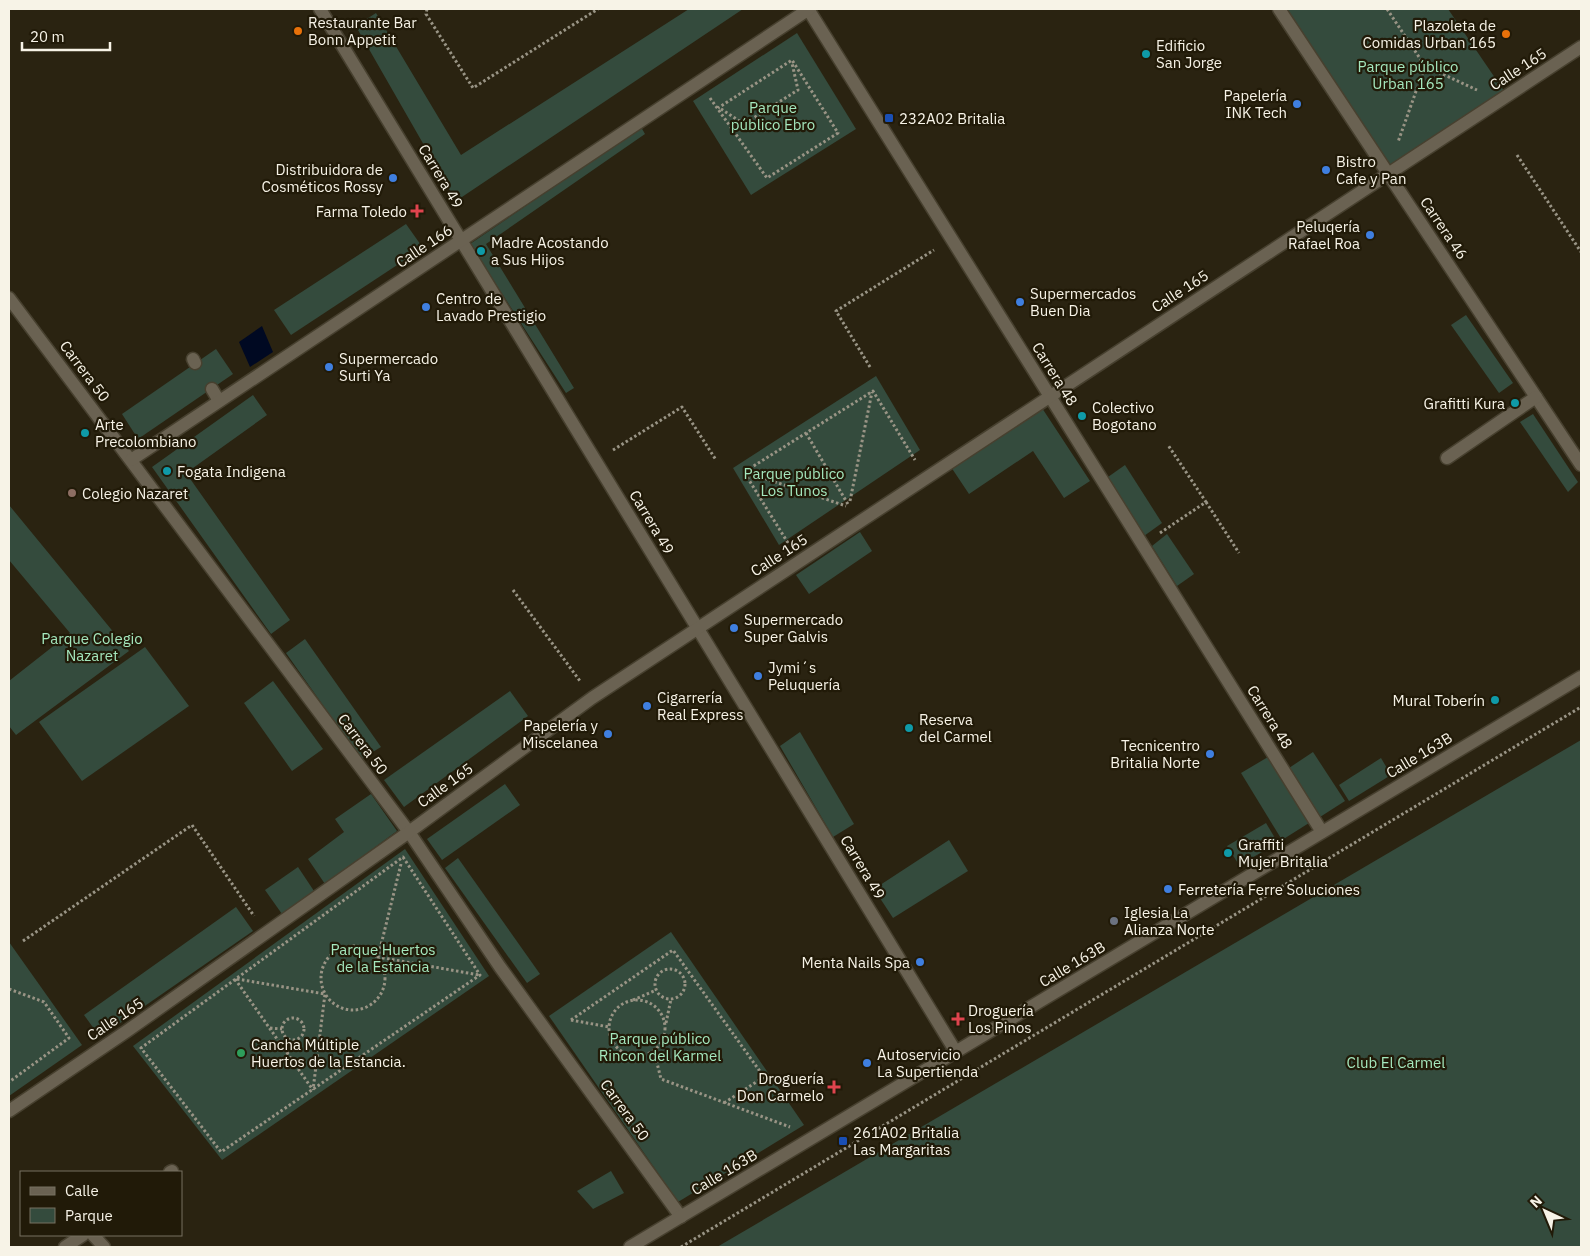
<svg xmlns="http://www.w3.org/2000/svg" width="1590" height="1256" font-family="'IBM Plex Sans',sans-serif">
<rect width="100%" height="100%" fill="#2a2311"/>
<g fill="#344b3d">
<path d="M689,9h54l-287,192 -98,-171 7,-10 11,-7 85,142z"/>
<path d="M1285,9h163l56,82 -115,75z"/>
<path d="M797,33l59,96 -105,66 -58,-94z"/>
<path d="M641,127l4,7 -159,110 88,144 -8,5 -96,-149z"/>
<path d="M406,224l17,24 -132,87 -17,-25z"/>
<path d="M1466,315l47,68 -14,10 -48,-68z"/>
<path d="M216,349l17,25 -95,65 -16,-25z"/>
<path d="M876,376l44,74 -141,95 -46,-77z"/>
<path d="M253,395l14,20 -81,58 104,147 -19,14 -119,-167z"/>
<path d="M1042,408l48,73 -26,17 -31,-47 -64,43 -18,-27z"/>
<path d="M1533,414l45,68 -10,10 -48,-70z"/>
<path d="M1125,465l37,58 -18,13 -36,-59z"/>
<path d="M9,505l120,146 -113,84 -7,-9v-45l61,-48 -61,-73z"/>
<path d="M860,532l12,19 -63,43 -13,-19z"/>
<path d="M1167,534l27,40 -17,12 -25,-40z"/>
<path d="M305,639l76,108 -20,12 -75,-106z"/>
<path d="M145,647l44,59 -107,75 -43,-59z"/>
<path d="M273,681l50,68 -31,22 -48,-68z"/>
<path d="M510,691l18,25 -124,91 -20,-27z"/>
<path d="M800,732l54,92 -21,13 -53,-91z"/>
<path d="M1581,740v507h-864z"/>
<path d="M1313,752l32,49 -25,16 -31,-49z"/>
<path d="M1268,757l41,66 -27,17 -41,-67z"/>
<path d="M1381,758l10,17 -42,26 -10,-16z"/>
<path d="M505,784l15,21 -78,55 -15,-21z"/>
<path d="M371,794l26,37 -72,53 -17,-25 36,-27 -9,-13z"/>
<path d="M1266,823l12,20 -39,22 -12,-19z"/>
<path d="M949,840l19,31 -75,47 -19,-29z"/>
<path d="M405,849l84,127 -267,184 -89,-114z"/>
<path d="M458,858l82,116 -13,9 -82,-115z"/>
<path d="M298,867l16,24 -32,23 -17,-24z"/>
<path d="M236,907l17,24 -153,106 -16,-22z"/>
<path d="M671,932l133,193 -126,77 -129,-186z"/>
<path d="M9,942l73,103 -73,51z"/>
<path d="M611,1171l13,22 -31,16 -16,-18z"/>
</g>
<path fill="#000922" d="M262,326l11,26 -23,15 -11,-25z"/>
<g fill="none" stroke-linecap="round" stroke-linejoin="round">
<g stroke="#47402f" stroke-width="15">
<g id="minor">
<path d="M320,9l636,1043"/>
<path d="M808,9l514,823"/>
<path d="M1279,9l302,456"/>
<path d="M9,298l400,534 91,135 181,250"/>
<path d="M193,359l2,4"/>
<path d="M212,389l7,12"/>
<path d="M1447,458l89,-61"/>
<path d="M131,460l678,-451"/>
<path d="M9,1111l118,-80 282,-199 183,-134 989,-651"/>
<path d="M170,1172l2,-1"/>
<path d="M93,1235l11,12"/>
<path d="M65,1247l18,-12"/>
<path d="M630,1247l951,-570"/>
</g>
</g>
<g stroke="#999485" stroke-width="3" stroke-dasharray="2.5 2.5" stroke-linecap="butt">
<path d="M427,9l-1,5 47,74 125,-79"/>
<path d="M1387,9l38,57 -27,76"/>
<path d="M1425,66l52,24"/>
<path d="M710,98l57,80 71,-45 -46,-73 -74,48"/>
<path d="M721,109l23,15 54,-34 -6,-27"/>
<path d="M1517,155l64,97"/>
<path d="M870,367l-34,-56 98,-61"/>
<path d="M806,433l43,73"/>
<path d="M613,450l69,-43 34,53"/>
<path d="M746,472l100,34"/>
<path d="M850,501l22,-109"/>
<path d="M1206,502l33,51"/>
<path d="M1160,533l46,-31 -38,-57"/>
<path d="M788,543l-44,-71 129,-81 42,69"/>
<path d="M513,590l67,91"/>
<path d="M403,857l77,118 -259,177 -80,-104z"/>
<path d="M401,864l-23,93 101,18"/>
<path d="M23,941l169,-116 62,91"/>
<circle cx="353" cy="978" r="32"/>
<circle cx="670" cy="984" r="15"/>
<path d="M235,979l78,111"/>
<path d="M237,979l88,15 -12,96"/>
<path d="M9,989l35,13 25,36 -60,44"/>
<path d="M633,1000l23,-10"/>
<circle cx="637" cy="1028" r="28"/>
<circle cx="293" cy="1029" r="11"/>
<path d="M571,1020l102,-70 91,127 -40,26"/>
<path d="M571,1020l38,7"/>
<path d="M666,1023l5,-24"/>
<path d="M270,1028l12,1"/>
<path d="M654,1051l7,28 129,48"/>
<path d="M287,1053l4,-13"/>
<path d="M681,1247l900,-540"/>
</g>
<use href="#minor" stroke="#6a6252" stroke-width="12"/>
</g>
<g fill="#e8710a" stroke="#211a08" stroke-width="2">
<circle cx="298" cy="31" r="5"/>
<circle cx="1506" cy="34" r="5"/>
</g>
<g fill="#0f9aa8" stroke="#211a08" stroke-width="2">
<circle cx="1146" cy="54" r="5"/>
<circle cx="481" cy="251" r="5"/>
<circle cx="1515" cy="403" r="5"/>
<circle cx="1082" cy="416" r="5"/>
<circle cx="85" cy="433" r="5"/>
<circle cx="167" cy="471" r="5"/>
<circle cx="1495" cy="700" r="5"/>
<circle cx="909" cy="728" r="5"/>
<circle cx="1228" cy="853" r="5"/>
</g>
<g fill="#3f7fe0" stroke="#211a08" stroke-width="2">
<circle cx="1297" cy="104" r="5"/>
<circle cx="1326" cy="170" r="5"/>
<circle cx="393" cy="178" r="5"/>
<circle cx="1370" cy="235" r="5"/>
<circle cx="1020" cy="302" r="5"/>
<circle cx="426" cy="307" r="5"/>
<circle cx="329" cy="367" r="5"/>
<circle cx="734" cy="628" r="5"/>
<circle cx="758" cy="676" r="5"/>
<circle cx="647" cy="706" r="5"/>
<circle cx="608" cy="734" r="5"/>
<circle cx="1210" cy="754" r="5"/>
<circle cx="1168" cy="889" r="5"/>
<circle cx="920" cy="962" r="5"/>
<circle cx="867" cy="1063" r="5"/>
</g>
<g fill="#1a4fb4" stroke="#211a08" stroke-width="2">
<rect x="884" y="113" width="10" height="10" rx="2.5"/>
<rect x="838" y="1136" width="10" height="10" rx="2.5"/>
</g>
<g fill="#e0444e" stroke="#211a08" stroke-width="2">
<path d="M414.5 203.5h5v5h5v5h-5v5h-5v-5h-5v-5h5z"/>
<path d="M955.5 1011.5h5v5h5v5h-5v5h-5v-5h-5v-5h5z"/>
<path d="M831.5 1079.5h5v5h5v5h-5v5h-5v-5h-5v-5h5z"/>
</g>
<circle fill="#8d6e63" stroke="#211a08" stroke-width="2" cx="72" cy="493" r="5"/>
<circle fill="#6b7280" stroke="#211a08" stroke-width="2" cx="1114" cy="921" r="5"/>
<circle fill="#2e9e5b" stroke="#211a08" stroke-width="2" cx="241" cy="1053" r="5"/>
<g text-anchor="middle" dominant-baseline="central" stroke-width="4.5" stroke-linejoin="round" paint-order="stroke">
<g font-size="15" fill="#f7f3e7" stroke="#211a08" text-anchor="start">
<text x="308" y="22">Restaurante Bar<tspan x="308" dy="17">Bonn Appetit</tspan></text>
<text x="1496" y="25" text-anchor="end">Plazoleta de<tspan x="1496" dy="17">Comidas Urban 165</tspan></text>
<text x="1156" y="45">Edificio<tspan x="1156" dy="17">San Jorge</tspan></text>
<text x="1287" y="95" text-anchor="end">Papelería<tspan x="1287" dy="17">INK Tech</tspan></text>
<text x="899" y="118">232A02 Britalia</text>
<text x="1336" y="161">Bistro<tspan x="1336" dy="17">Cafe y Pan</tspan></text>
<text x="383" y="169" text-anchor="end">Distribuidora de<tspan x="383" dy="17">Cosméticos Rossy</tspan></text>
<text x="407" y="211" text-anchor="end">Farma Toledo</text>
<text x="1360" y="226" text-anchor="end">Peluqería<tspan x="1360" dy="17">Rafael Roa</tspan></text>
<text x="491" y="242">Madre Acostando<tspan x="491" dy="17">a Sus Hijos</tspan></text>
<text x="1030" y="293">Supermercados<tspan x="1030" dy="17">Buen Dia</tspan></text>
<text x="436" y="298">Centro de<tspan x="436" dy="17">Lavado Prestigio</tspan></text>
<text x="339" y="358">Supermercado<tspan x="339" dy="17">Surti Ya</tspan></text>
<text x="1505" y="403" text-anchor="end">Grafitti Kura</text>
<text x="1092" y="407">Colectivo<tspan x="1092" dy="17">Bogotano</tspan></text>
<text x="95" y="424">Arte<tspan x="95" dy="17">Precolombiano</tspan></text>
<text x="177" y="471">Fogata Indigena</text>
<text x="82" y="493">Colegio Nazaret</text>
<text x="744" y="619">Supermercado<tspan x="744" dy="17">Super Galvis</tspan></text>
<text x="768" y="667">Jymi´s<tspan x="768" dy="17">Peluquería</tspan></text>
<text x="657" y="697">Cigarrería<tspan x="657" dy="17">Real Express</tspan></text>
<text x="1485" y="700" text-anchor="end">Mural Toberín</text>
<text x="919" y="719">Reserva<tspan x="919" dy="17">del Carmel</tspan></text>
<text x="598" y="725" text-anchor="end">Papelería y<tspan x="598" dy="17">Miscelanea</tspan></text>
<text x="1200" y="745" text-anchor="end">Tecnicentro<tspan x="1200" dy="17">Britalia Norte</tspan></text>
<text x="1238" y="844">Graffiti<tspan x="1238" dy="17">Mujer Britalia</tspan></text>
<text x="1178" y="889">Ferretería Ferre Soluciones</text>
<text x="1124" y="912">Iglesia La<tspan x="1124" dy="17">Alianza Norte</tspan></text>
<text x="910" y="962" text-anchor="end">Menta Nails Spa</text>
<text x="968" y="1010">Droguería<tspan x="968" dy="17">Los Pinos</tspan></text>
<text x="251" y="1044">Cancha Múltiple<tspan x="251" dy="17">Huertos de la Estancia.</tspan></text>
<text x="877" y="1054">Autoservicio<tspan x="877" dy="17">La Supertienda</tspan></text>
<text x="824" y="1078" text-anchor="end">Droguería<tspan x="824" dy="17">Don Carmelo</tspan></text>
<text x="853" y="1132">261A02 Britalia<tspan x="853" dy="17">Las Margaritas</tspan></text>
</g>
<g font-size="15" fill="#a4e7bd" stroke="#211a08">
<text x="1408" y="66">Parque público<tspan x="1408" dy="17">Urban 165</tspan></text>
<text x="773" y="107">Parque<tspan x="773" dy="17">público Ebro</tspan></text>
<text x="794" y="473">Parque público<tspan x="794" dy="17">Los Tunos</tspan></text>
<text x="92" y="638">Parque Colegio<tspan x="92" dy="17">Nazaret</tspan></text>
<text x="383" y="949">Parque Huertos<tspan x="383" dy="17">de la Estancia</tspan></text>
<text x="660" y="1038">Parque público<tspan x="660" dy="17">Rincon del Karmel</tspan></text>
<text x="1396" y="1062">Club El Carmel</text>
</g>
<g font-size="15" fill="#f7f3e7" stroke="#211a08">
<text transform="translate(1518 69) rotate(-33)">Calle 165</text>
<text transform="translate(441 176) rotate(59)">Carrera 49</text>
<text transform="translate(1444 228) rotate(56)">Carrera 46</text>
<text transform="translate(424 246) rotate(-34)">Calle 166</text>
<text transform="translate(1180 291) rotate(-33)">Calle 165</text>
<text transform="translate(85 371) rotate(53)">Carrera 50</text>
<text transform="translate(1055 374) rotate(58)">Carrera 48</text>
<text transform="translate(652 522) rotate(59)">Carrera 49</text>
<text transform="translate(779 555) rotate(-33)">Calle 165</text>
<text transform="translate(1270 717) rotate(58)">Carrera 48</text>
<text transform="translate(363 744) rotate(53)">Carrera 50</text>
<text transform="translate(1419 755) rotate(-31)">Calle 163B</text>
<text transform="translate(445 785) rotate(-36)">Calle 165</text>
<text transform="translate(863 867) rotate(59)">Carrera 49</text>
<text transform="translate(1072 964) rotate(-31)">Calle 163B</text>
<text transform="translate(115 1019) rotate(-34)">Calle 165</text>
<text transform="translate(625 1110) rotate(54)">Carrera 50</text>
<text transform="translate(724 1172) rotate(-31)">Calle 163B</text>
</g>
</g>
<rect width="1590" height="1256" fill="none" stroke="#f7f3e7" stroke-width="20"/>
<rect x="20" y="1171" width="162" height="65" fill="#211a08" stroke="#777161"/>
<rect x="30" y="1187" width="25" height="8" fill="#6a6252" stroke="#777161"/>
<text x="65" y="1196" font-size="15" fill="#f7f3e7">Calle</text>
<rect x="30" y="1208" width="25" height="15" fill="#344b3d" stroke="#777161"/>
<text x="65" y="1221" font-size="15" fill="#f7f3e7">Parque</text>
<g transform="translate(1545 1211) rotate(316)" stroke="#211a08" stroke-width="4" paint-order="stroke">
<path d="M0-4L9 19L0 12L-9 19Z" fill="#f7f3e7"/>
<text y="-8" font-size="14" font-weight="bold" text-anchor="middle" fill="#f7f3e7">N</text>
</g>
<path d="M22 42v8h88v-8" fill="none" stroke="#f7f3e7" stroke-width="2.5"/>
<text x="30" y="42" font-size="15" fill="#f7f3e7" stroke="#211a08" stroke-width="4" paint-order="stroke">20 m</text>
</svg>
